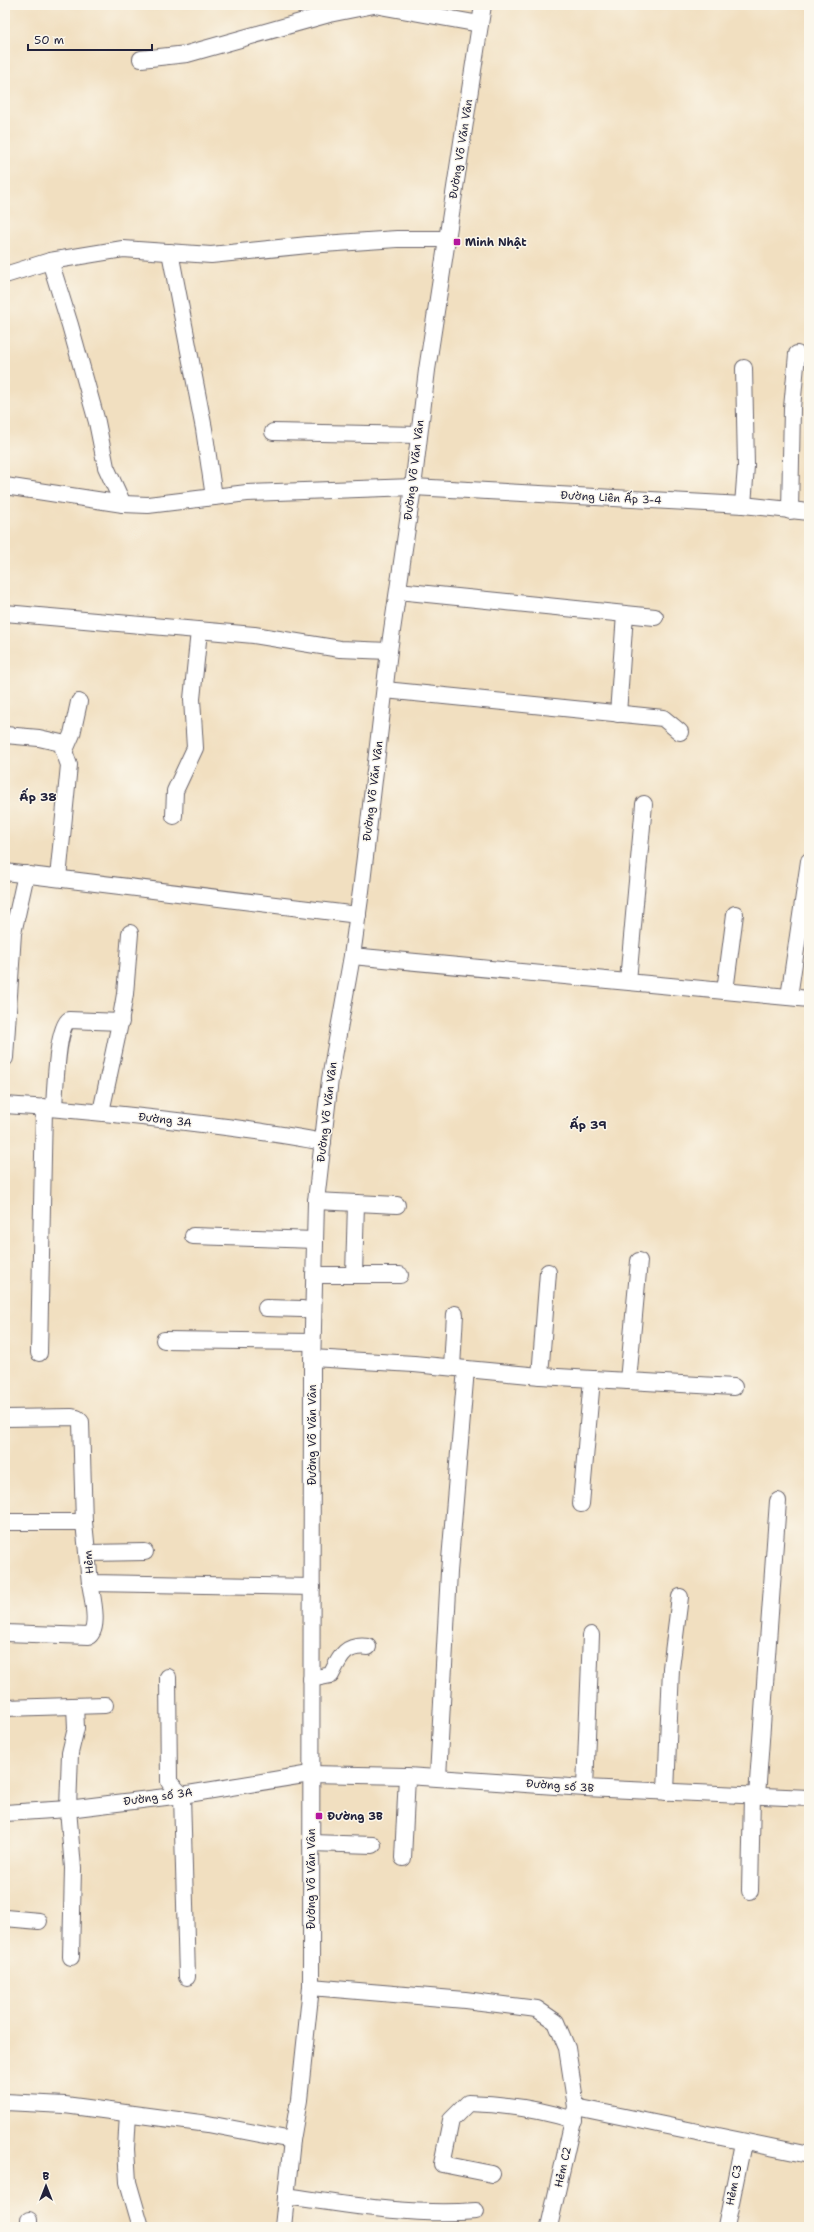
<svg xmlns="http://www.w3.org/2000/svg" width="814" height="2232" font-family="'Shantell Sans',sans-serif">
<rect width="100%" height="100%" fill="#fbf7ec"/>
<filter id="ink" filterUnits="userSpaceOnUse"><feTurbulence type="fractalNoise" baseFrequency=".025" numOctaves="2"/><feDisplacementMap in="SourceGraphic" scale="8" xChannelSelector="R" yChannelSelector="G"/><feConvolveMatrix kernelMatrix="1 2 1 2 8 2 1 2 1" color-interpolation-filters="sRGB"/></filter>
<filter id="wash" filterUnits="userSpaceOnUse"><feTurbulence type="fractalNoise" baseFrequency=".012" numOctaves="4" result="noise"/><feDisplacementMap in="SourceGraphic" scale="16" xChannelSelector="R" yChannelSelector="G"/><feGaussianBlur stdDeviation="0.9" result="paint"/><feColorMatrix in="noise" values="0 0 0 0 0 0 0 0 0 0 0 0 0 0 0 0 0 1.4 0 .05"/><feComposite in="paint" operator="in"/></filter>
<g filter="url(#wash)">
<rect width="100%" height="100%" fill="#f1dfc0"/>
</g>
<g filter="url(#ink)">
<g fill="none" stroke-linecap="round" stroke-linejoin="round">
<g stroke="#6a646a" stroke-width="18">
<g id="minor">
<path d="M374,5l106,19"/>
<path d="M141,59l46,-5 142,-40 45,-9"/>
<path d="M170,252l34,177 10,68"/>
<path d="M50,261l20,64 27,97 9,45 17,37"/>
<path d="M5,275l45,-14 73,-12 88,6 97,-10 89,-6h50"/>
<path d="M273,432l146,3"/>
<path d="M5,486l118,18 25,1 99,-12 166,-6 330,18 66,7"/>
<path d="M743,505l3,-39 -2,-98"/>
<path d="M790,511l2,-103 5,-54"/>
<path d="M398,591l257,26"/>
<path d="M5,613l249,22 86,14 49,2"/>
<path d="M385,690l278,28 17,14"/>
<path d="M618,714l7,-100"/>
<path d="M5,735l34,3 22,5 8,22 -11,113"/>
<path d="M65,750l7,-16 7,-32"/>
<path d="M174,816l1,-25 20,-43 -3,-49 7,-68"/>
<path d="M5,872l353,43"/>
<path d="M352,956l457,43"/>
<path d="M628,981l16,-177"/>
<path d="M725,991l10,-77"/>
<path d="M789,997l20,-136"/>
<path d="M5,1058l8,-125 13,-59"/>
<path d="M5,1105c66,4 132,11 197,19 41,5 81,10 121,18"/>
<path d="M54,1108c1,-17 3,-81 15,-88l52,2"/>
<path d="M101,1112l19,-89 5,-29 5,-61"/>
<path d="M316,1201l81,4"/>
<path d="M193,1236l122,4"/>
<path d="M314,1275h86"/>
<path d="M354,1275l2,-72"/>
<path d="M266,1308l36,1 11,3"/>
<path d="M164,1340l148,2"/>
<path d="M39,1353l5,-246"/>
<path d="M312,1358l102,6 126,12 194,11"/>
<path d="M452,1367l3,-53"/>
<path d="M540,1376l8,-104"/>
<path d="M628,1381l11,-120"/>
<path d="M5,1418l67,-1 5,1 4,4 3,100 6,61 222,4"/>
<path d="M581,1504l11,-125"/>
<path d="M5,1522h79"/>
<path d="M88,1553l57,-1"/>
<path d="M5,1633l84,3c11,-9 3,-40 1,-53"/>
<path d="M168,1677l1,105 13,13 5,182"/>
<path d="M311,1679l20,-4c9,-18 14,-31 37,-28"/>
<path d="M5,1708l100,-3"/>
<path d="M438,1777l11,-205 17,-203"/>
<path d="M585,1788l6,-153"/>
<path d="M666,1792l5,-124 9,-71"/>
<path d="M757,1796l21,-295"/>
<path d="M5,1813l63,-4 114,-14 128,-21 97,2 178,12 224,10"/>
<path d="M311,1843l62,2"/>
<path d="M403,1858l4,-82"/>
<path d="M750,1891l2,-96"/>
<path d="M5,1918l34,3"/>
<path d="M71,1957l2,-89 -5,-59 2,-56 6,-25 -1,-22"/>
<path d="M311,1987l154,13 72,9 19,13 11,26 9,59 -27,120"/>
<path d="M5,2102l60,3 143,19 84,16"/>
<path d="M576,2107l233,48"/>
<path d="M128,2114l-2,35 2,33 13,45"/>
<path d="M492,2174l-50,-10 9,-44 17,-17c36,1 71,6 106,17"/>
<path d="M286,2196c63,9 127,20 190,15"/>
<path d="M29,2220v7"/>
<path d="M283,2227l9,-87 7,-40 12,-113 1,-618 4,-168 14,-122 22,-123 9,-65 28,-240 24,-164 14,-117 56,-365"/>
<path d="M726,2227l17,-84"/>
</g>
</g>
<use href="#minor" stroke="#fff" stroke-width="16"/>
</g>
</g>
<g fill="#b5179e" stroke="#fbf7ec" stroke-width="1.5">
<rect x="453" y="238" width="8" height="8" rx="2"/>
<rect x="315" y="1812" width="8" height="8" rx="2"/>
</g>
<g text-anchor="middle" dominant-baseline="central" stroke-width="3" stroke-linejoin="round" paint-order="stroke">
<g font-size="11" fill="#22223b" stroke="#fbf7ec">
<text transform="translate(461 149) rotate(-81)">Đường Võ Văn Vân</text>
<text transform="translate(414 470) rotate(-83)">Đường Võ Văn Vân</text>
<text transform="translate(611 498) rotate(3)">Đường Liên Ấp 3-4</text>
<text transform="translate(373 791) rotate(-83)">Đường Võ Văn Vân</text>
<text transform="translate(327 1112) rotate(-83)">Đường Võ Văn Vân</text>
<text transform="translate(165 1120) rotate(7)">Đường 3A</text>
<text transform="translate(312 1435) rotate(-90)">Đường Võ Văn Vân</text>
<text transform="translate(89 1562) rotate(-95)">Hẻm</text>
<text transform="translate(560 1786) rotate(4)">Đường số 3B</text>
<text transform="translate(158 1797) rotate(-8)">Đường số 3A</text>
<text transform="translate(311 1879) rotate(-90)">Đường Võ Văn Vân</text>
<text transform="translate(563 2167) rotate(-77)">Hẻm C2</text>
<text transform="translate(734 2185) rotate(-78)">Hẻm C3</text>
</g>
<g font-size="11" font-weight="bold" fill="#22223b" stroke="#fbf7ec" text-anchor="start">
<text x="465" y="242">Minh Nhật</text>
<text x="327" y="1816">Đường 3B</text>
</g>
<g font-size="12" font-weight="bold" fill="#22223b" stroke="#fbf7ec">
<text x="38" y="797">Ấp 38</text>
<text x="588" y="1125">Ấp 39</text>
</g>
</g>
<rect width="814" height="2232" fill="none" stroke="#fbf7ec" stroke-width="20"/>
<g transform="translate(46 2186)" stroke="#fbf7ec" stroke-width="3" paint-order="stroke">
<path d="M0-3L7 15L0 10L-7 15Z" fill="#22223b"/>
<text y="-6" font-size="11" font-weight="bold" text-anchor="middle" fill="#22223b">B</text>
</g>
<path d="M28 44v6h124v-6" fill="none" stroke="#22223b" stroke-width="2"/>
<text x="34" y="44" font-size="12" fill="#22223b" stroke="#fbf7ec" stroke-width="3" paint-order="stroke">50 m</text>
</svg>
